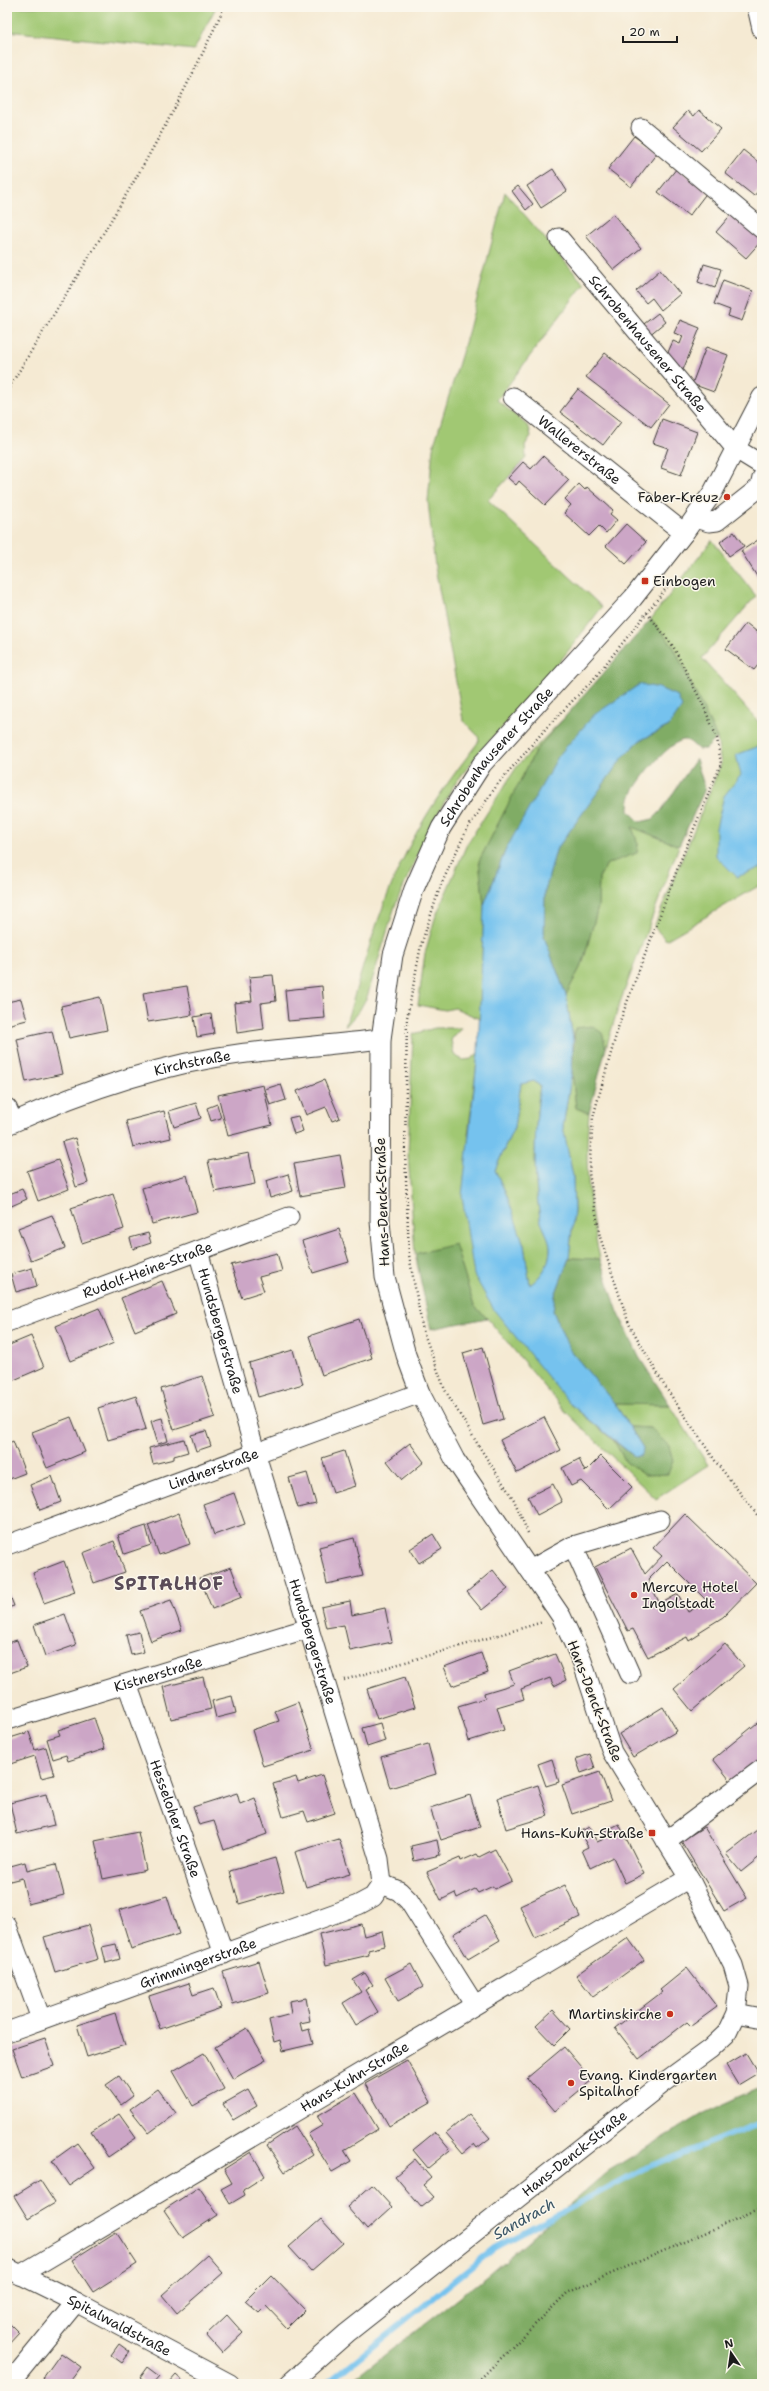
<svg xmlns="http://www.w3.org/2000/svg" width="769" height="2391" font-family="'Shantell Sans',sans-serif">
<rect width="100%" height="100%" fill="#fbf7ec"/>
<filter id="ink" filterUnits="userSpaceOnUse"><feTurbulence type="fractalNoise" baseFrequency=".025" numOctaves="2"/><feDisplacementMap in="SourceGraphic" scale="8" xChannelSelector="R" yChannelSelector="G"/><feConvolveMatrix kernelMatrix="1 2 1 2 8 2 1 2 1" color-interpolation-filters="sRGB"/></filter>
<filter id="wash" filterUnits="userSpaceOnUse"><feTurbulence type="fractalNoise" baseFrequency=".012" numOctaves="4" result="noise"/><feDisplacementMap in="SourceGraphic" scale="16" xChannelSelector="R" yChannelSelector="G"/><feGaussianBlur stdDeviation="0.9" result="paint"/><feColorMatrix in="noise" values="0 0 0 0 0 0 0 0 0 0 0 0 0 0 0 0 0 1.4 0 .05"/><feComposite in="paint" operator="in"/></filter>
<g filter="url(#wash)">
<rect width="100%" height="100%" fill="#f5ead3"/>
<g fill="#a1c873" stroke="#5e7248">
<path d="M7,7h209l-22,43 -187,-19z"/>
<path d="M505,192l79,92 -87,116 32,27 2,9 -6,9 1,13 -38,42 114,107 -61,79 -58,62 -29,37 -24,42 -35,79 -28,91 -8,14 -14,16c21,-71 41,-145 80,-209 16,-27 35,-52 54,-77l-1,-5 -15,-16 -28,-153 -7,-66 5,-53 35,-115z"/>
<path d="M712,540l44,56 -54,62 60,68v158l-96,56 -12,-13 67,-163 -4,-26 -44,-92 -22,-27z"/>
<path d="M572,710l-36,40 -57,111 5,44 -4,114 -25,-11 -10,2 -27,-5 7,-52 10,-35 32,-74 51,-79z"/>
<path d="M631,826l48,20 -60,159 -13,43 -4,-15 -27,-5 -2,11 -7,-44 17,-33 15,-55 1,-29 8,-14 30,-12 1,-8z"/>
<path d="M435,1028h26l-10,12 3,15 9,5 8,-1 7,-6 -10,82 101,268 45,38 12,21 19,13 22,-1 2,-28 -18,-18 -21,-1 -15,-23 55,1 38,60 -52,34 -91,-88 -78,-93 -13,-12 -19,-61 -40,9 -7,-100 5,-120z"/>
<path d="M572,1071l4,37 13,5c-5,55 0,92 11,146l-31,-1 5,-48 -1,-34 -10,-49z"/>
<path d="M534,1081l6,5c-6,44 -7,88 0,132 2,10 12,22 10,32 -1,16 -8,26 -20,36l-6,-41 -29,-75 19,-43 7,-44z"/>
</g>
<g fill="#80ac65" stroke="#4e6440">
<path d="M651,619l22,27 44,92 -11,11h-8c-4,-3 -9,-10 -15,-9 -15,3 -50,45 -53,59 -1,4 -1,9 -1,12l11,11 13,-3 8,-8 35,-52 9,30 -26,57 -47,-19 6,17 -1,9 -30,11 -8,13 -1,30 -15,55 -17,33 -22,-58 1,-46 11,-41 67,-94 16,-15 30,-15 8,-30 -171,153 -22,56 -5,-44 57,-111z"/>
<path d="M592,1026l10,7 4,15 -17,65 -13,-5 -4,-37 3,-43z"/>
<path d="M455,1244l19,62 13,12 -56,11 -16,-75z"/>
<path d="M569,1258l31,1 18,53 21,45 31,48 -55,-1 -46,-55 -16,-38 2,-16z"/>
<path d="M630,1427l21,1 18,18 4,15 -5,13 -23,1 -19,-13 -12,-21 21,16 8,-9z"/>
<path d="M762,2087v297h-415l141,-109 120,-104 93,-56z"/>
</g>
<g fill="#74c2ee" stroke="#486f85" fill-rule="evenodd">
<path d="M640,684l19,4 18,8 5,11 -13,19 -30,15 -16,16 -67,93 -11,41 -1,46 22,58 7,44 -1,32 -9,56 10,49 1,34 -5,48 -14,37 -2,16 16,38 46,55 28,44 -1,7 -7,2 -66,-54 -75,-93 -20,-35 -12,-79 16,-143 6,-148 22,-56 53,-94 35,-40zM534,1081l6,5c-6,44 -7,88 0,132 2,10 11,21 10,32 -1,15 -8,26 -20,35l-6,-40 -17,-49 -12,-26 19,-43 7,-43z"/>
<path d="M762,745v122l-25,10 -21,-21v-28l8,-32 17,-21 -5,-20z"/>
</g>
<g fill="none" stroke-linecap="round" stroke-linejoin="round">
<path stroke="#74c2ee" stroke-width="5.5" d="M326,2384l169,-136 148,-79 119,-47"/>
</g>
<g id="blocks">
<g fill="#cca6c6" fill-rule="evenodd">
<path d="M699,110l22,19 -20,22 -28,-24 15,-16 6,5z"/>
<path d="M634,136l23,17 -26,34 -23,-18z"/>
<path d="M743,150l19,15v21l-8,10 -29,-23z"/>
<path d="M677,168l31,23 -19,25 -31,-24z"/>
<path d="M553,169l14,22 -26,17 -14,-22z"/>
<path d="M518,186l15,18 -7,6 -14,-19z"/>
<path d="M734,211l28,23v6l-16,18 -30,-26z"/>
<path d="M613,214l28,34 -27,22 -28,-34z"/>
<path d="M704,264l17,5 -6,19 -17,-6z"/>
<path d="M660,270l20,24 -19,16 -9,-12 -6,5 -10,-12z"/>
<path d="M723,280l30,11 -11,30 -14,-5 2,-6 -16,-6z"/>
<path d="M658,313l7,9 -17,14 -8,-9z"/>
<path d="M680,320l20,8 -17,42 -18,-11 8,-18 7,3 3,-8 -9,-3z"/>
<path d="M706,347l22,8 -14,37 -22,-8z"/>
<path d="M605,353l64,51 -18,23 -65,-50z"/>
<path d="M578,389l43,33 -18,23 -43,-33z"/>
<path d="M662,419l35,13 -16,43 -20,-7 7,-20 -15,-5z"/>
<path d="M543,456l26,24 -24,25 -26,-24 -3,4 -8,-7 15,-16 8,7z"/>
<path d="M579,484l6,6 2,-3 26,23 -3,4 7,6 -11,13 -7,-7 -10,10 -25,-23 7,-8 -6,-6z"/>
<path d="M626,524l20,18 -20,22 -20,-18z"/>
<path d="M734,532l10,14 -15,10 -9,-14z"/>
<path d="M758,540l4,7v29l-4,2 -17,-27z"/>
<path d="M746,623l16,13v24l-8,10 -28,-21z"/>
<path d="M273,975l3,26 -15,2 3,26 -27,4 -3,-30 18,-2 -3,-24z"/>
<path d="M187,986l5,29 -44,7 -5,-29z"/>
<path d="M322,986l3,32 -37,3 -3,-31z"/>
<path d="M100,997l7,33 -38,8 -8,-32z"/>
<path d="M21,999l6,21 -20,5v-23z"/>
<path d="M211,1014l3,20 -17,3 -3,-20z"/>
<path d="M52,1031l10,43 -36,8 -9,-43z"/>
<path d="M324,1080l16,38 -8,3 -6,-14 -20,8 -9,-24z"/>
<path d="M281,1084l5,16 -16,5 -5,-16z"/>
<path d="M263,1085l9,40 -44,11 -10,-41z"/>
<path d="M196,1103l5,15 -27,9 -5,-16z"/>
<path d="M217,1104l4,14 -10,3 -4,-13z"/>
<path d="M164,1111l7,27 -38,9 -7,-26z"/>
<path d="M298,1116l5,15 -9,3 -5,-16z"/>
<path d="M75,1138l13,45 -12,4 -14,-45z"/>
<path d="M249,1153l6,31 -40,8 -7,-31z"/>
<path d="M340,1155l6,33 -46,8 -6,-33z"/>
<path d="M58,1160l11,29 -31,12 -11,-30z"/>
<path d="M288,1174l5,17 -23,7 -4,-17z"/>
<path d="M187,1175l10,37 -45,12 -10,-36z"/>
<path d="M22,1189l5,10 -20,9v-13z"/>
<path d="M113,1194l11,35 -42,14 -11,-35z"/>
<path d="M52,1215l13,33 -34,13 -13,-33z"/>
<path d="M339,1229l10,33 -36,11 -11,-32z"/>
<path d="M148,1233l3,10 -18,6 -3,-11z"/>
<path d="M277,1253l5,18 -23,6 5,14 -22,7 -11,-33z"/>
<path d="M32,1268l5,18 -21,6 -5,-18z"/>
<path d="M162,1281l14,33 -41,17 -14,-33z"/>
<path d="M99,1308l15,35 -44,18 -14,-35z"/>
<path d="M359,1319l13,39 -50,17 -13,-39z"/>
<path d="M31,1336l13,31 -37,16v-37z"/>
<path d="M483,1347l20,72 -20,6 -20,-72z"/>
<path d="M293,1350l10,34 -45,13 -9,-34z"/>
<path d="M202,1376l13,41 -41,13 -13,-41z"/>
<path d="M136,1396l10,33 -38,11 -10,-32z"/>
<path d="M71,1417l14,35 -38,16 -15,-36z"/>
<path d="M544,1417l17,33 -44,23 -17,-33z"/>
<path d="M162,1418l6,23 -10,3 -7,-23z"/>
<path d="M206,1431l5,15 -15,5 -5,-16z"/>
<path d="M184,1439l4,13 -14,4v3l-21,5 -4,-16z"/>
<path d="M13,1441l12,32 -18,7v-36z"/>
<path d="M410,1443l14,19 -22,18 -15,-19z"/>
<path d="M344,1451l11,35 -22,7 -11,-35z"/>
<path d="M601,1456l31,31 -23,22 -28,-28 -10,5 -9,-18 17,-9 6,13z"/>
<path d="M307,1473l9,31 -18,4 -9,-30z"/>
<path d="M52,1476l9,26 -21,8 -10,-25z"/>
<path d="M553,1484l9,18 -25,13 -9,-18z"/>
<path d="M234,1493l11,31 -31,11 -11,-31z"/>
<path d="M179,1513l11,31 -31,11 -11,-30z"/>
<path d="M685,1514l71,69 -33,34 -24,15 1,2 -11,7 -2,-4 -39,20 -15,-28 -5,2 -33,-64 36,-19 14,26 17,-18 -9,-8zM667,1561l40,40 -19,11 -10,-18 -18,10 -12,-24z"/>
<path d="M146,1526l5,19 -27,9 -6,-19z"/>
<path d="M433,1534l9,15 -23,14 -9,-14z"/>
<path d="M354,1538l9,38 -36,8 -8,-37z"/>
<path d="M114,1541l11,31 -31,11 -11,-30z"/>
<path d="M64,1561l11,31 -31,11 -11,-30z"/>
<path d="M231,1567l11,30 -30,12 -12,-31z"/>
<path d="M493,1570l15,19 -26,21 -15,-18z"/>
<path d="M7,1588l7,18 -7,2z"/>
<path d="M171,1600l11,30 -31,11 -11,-30z"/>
<path d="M350,1601l2,14 33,-7 7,34 -42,9 -6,-26 -18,3 -5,-21z"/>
<path d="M65,1614l11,31 -31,11 -11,-31z"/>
<path d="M139,1632l5,20 -13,3 -5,-20z"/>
<path d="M17,1640l10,27 -20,7v-31z"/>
<path d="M725,1644l19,22 -52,45 -18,-22z"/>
<path d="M481,1653l7,20 -36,13 -8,-19z"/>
<path d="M555,1654l11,26 -12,6 -4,-8 -29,11 3,10 -27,8 7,23 -35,11 -11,-35 27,-8 -1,-5 30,-9 -5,-13z"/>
<path d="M203,1677l8,32 -40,10 -8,-32z"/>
<path d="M405,1677l10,30 -38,12 -10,-30z"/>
<path d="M232,1696l4,17 -20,5 -4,-17z"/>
<path d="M298,1702l16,48 -51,16 -11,-36 27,-9 -4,-10z"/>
<path d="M663,1707l14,24 -44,26 -14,-23z"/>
<path d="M94,1718l11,31 -37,12 -2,-6 -13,4 -6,-20 13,-4 -2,-5z"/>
<path d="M762,1719v42l-29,23 -20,-25z"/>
<path d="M380,1723l5,18 -18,6 -5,-19z"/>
<path d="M29,1732l6,18 11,-3 8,28 -13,3 -6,-22 -28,9v-26z"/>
<path d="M428,1744l8,30 -46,14 -9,-31z"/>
<path d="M590,1754l5,14 -14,5 -5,-14z"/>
<path d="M552,1759l7,23 -13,4 -8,-22z"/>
<path d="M600,1772l11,29 -39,13 -10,-29z"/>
<path d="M322,1775l13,38 -27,9 -4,-11 -21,6 -10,-33 23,-7 2,6z"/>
<path d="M538,1785l10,31 -42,13 -9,-31z"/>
<path d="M237,1793l3,11 15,-6 12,36 -43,16 -10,-29 -15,4 -6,-18z"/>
<path d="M46,1794l8,31 -37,9 -7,-31z"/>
<path d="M470,1795l10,32 -39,13 -11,-32z"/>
<path d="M619,1824l25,50 -19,9 -12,-26 -23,11 -8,-18 6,-3 -8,-15 9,-5 8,15 7,-3 -3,-6z"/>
<path d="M704,1827l43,71 -23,13 -43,-70z"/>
<path d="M757,1830l5,7v18l-21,17 -15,-18z"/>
<path d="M138,1832l8,38 -43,9 -8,-38z"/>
<path d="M339,1839l11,35 -44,13 -11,-35z"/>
<path d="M437,1840l3,15 -26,6 -3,-15z"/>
<path d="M495,1849l17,32 -17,8 -2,-3 -15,7 -3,-4 -18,9 -2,-5 -14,7 -14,-28 33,-14 1,3 16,-7 2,3z"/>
<path d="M275,1858l9,33 -45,13 -9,-33z"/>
<path d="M25,1862l2,9 29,-7 8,31 -36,9 -6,-26 -12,3 -3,-11v-3z"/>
<path d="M565,1885l15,32 -45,21 -15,-32z"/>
<path d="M167,1896l12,38 -48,15 -12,-39z"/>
<path d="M485,1915l15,25 -32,19 -15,-25z"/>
<path d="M361,1924l3,12 18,-5 3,15 -17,4 1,5 -43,10 -7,-31z"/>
<path d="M88,1925l10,34 -43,13 -11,-35z"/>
<path d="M628,1938l16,22 -51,37 -17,-22z"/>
<path d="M116,1944l4,15 -14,4 -4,-16z"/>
<path d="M259,1961l10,32 -36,11 -10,-32z"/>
<path d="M411,1964l12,23 -25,14 -13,-23z"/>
<path d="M687,1968l30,39 -26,19 -4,-4 -48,37 -24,-31 47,-36 -2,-2z"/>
<path d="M365,1973l8,12 -8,5 13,22 -22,13 -13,-22 18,-11 -8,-12z"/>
<path d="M189,1983l4,12 21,-7 7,20 -61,21 -11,-33z"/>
<path d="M306,1998l4,23 -10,2 2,8 7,-2 4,15 -30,7 -3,-11 -6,2 -5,-22 22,-6 -2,-13z"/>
<path d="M553,2010l17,19 -16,16 -18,-19z"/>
<path d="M115,2013l10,32 -38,12 -10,-32z"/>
<path d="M247,2028l19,32 -33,19 -18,-32z"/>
<path d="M45,2038l9,28 -32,11 -10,-28z"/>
<path d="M564,2047l28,33 -37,31 -28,-33z"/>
<path d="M204,2053l20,36 -31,17 -20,-35z"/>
<path d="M746,2053l12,20 -20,12 -12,-20z"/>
<path d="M407,2060l24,42 -42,24 -24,-42z"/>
<path d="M119,2076l14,20 -12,9 -15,-20z"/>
<path d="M158,2089l18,24 -27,20 -19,-24z"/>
<path d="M248,2090l9,16 -24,14 -10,-16z"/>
<path d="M356,2093l22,36 -34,21 7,11 -19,11 -24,-38 15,-9 -6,-9z"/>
<path d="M119,2114l17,24 -28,19 -17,-25z"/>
<path d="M469,2114l21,24 -13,10 -3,-4 -11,9 -17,-20z"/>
<path d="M295,2126l18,28 -28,18 -18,-27z"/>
<path d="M435,2132l15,18 -22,18 -15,-18z"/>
<path d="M77,2143l18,25 -26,18 -17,-25z"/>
<path d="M251,2152l14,24 -22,14 2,5 -15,9 -9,-15 11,-6 -8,-14z"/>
<path d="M415,2159l16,19 -8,7 11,12 -13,10 -26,-31z"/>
<path d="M40,2180l15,23 -27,16 -14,-23z"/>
<path d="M372,2185l20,22 -25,23 -20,-23z"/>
<path d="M199,2187l19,28 -35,23 -19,-28z"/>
<path d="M321,2219l22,24 -32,28 -22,-24z"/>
<path d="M116,2232l21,32 -44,28 -21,-32z"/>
<path d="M207,2255l16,18 -46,40 -15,-18z"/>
<path d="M271,2275l34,35 -18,18 -21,-22 -7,7 -14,-12z"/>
<path d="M227,2315l16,18 -21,20 -16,-18z"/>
<path d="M7,2321l12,12 -12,13z"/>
<path d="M119,2344l11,8 -8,11 -11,-8z"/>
<path d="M61,2353l20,14 -13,17h-17l-8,-6z"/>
<path d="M148,2367l12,9 -7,8h-6l-7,-6z"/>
<path d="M176,2375l10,9h-18z"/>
</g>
</g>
</g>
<g filter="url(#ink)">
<use href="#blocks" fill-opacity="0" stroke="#3d3b37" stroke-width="1"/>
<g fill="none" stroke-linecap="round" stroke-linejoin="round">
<g stroke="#3d3b37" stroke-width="21">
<g id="minor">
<path d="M757,7l5,22"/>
<path d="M641,128l121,101"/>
<path id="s1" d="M559,238l177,211 26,16"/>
<path id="s2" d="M513,397l171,136"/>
<path d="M695,518l14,4 8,-1 43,-34 2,-9"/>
<path d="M7,1108l6,14"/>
<path id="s3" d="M7,1125c73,-33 152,-61 232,-71 47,-6 95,-9 142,-15"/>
<path id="s4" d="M198,1251l58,204 123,404 3,25"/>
<path id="s5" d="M7,1322l282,-105"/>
<path id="s6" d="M7,1545l413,-152"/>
<path d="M573,1546l57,128"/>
<path d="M530,1570l43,-24 87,-26"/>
<path id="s7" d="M127,1684l97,270"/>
<path id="s8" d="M7,1720l302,-92"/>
<path d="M666,1841l96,-72"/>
<path d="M382,1884l17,7 10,10 65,103"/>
<path d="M7,1926l34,93"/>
<path d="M736,2013l26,5"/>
<path id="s9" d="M7,2032l351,-127 15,-8 9,-13"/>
<path id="s10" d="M7,2268l69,34 154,82"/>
<path id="s11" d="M20,2275l669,-397"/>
<path d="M9,2384l67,-82"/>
<path id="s12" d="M289,2384l58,-51 315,-249 48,-35 16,-15 10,-21 3,-27 -6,-21 -44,-87 -77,-126 -30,-91 -21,-45 -106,-156 -35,-67 -14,-38 -21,-78 -5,-56 1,-182 12,-84 21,-66 27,-61 41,-64 151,-166 51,-65 29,-41 49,-95"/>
</g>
</g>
<g stroke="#3d3b37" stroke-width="2.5" stroke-dasharray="1 3" stroke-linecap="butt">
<path d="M7,391c76,-126 158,-250 217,-384"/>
<path d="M647,613l26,33 31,61 13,31 4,26 -41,98 -60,159 -27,96 -4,56 11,64 29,87 35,61 52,77 46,59"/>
<path d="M528,1533l-14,-33 -34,-52 -35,-58 -22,-59 -14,-76 -4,-101 2,-136 14,-73 19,-58 27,-58 30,-44 51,-59 45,-46 79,-99"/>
<path d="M344,1680l199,-58"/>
<path d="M475,2384l92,-91 195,-85"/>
</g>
<use href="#minor" stroke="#fff" stroke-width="19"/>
</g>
</g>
<g fill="#c8321e" stroke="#fbf7ec" stroke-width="1.5">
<circle cx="727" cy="497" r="4"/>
<rect x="641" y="577" width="8" height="8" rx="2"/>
<circle cx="634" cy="1595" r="4"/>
<rect x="648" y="1829" width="8" height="8" rx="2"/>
<circle cx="670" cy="2014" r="4"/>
<circle cx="571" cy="2083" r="4"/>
</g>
<g text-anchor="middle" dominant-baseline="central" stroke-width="3" stroke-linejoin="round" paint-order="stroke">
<g font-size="14" fill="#1c1c1c" stroke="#fbf7ec">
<text stroke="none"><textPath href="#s1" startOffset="138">Schrobenhausener Straße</textPath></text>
<text stroke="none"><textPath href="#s2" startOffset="85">Wallererstraße</textPath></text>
<text stroke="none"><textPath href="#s12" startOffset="1958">Schrobenhausener Straße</textPath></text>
<text stroke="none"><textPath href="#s3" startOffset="196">Kirchstraße</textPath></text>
<text transform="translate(382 1202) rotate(-92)">Hans-Denck-Straße</text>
<text stroke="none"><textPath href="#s5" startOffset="150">Rudolf-Heine-Straße</textPath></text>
<text stroke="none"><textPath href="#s4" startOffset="83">Hundsbergerstraße</textPath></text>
<text stroke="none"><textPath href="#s6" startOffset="220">Lindnerstraße</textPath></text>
<text stroke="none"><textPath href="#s4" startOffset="407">Hundsbergerstraße</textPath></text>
<text stroke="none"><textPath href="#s8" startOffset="158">Kistnerstraße</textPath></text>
<text transform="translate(595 1701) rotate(69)">Hans-Denck-Straße</text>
<text stroke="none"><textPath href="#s7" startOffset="143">Hesseloher Straße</textPath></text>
<text stroke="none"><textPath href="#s9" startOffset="203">Grimmingerstraße</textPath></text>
<text stroke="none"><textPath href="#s11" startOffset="389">Hans-Kuhn-Straße</textPath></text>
<text stroke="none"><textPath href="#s12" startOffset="367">Hans-Denck-Straße</textPath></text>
<text stroke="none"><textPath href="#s10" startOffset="126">Spitalwaldstraße</textPath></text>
</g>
<g font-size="14" fill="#1c1c1c" stroke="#fbf7ec" text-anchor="end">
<text x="719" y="497">Faber-Kreuz</text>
<text x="653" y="581" text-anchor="start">Einbogen</text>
<text x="642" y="1587" text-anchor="start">Mercure Hotel<tspan x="642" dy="16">Ingolstadt</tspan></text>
<text x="644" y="1833">Hans-Kuhn-Straße</text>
<text x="662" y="2014">Martinskirche</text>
<text x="579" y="2075" text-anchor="start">Evang. Kindergarten<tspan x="579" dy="16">Spitalhof</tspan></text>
</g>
<g font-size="15" font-style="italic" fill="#3b5666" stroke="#fbf7ec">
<text transform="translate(524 2219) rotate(-29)">Sandrach</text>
</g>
<g font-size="18" font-weight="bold" letter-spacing="1" fill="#5a4c58" stroke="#fbf7ec">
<text x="169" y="1584">SPITALHOF</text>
</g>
</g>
<rect width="769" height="2391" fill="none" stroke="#fbf7ec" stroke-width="24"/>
<g transform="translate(731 2353) rotate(347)" stroke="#fbf7ec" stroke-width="3" paint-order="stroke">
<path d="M0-3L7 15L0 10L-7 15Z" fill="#1c1c1c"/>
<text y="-6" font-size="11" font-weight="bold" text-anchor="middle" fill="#1c1c1c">N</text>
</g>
<path d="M623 36v6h54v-6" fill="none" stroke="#1c1c1c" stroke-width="2"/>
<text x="629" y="36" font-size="12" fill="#1c1c1c" stroke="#fbf7ec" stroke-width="3" paint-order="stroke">20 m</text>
</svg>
